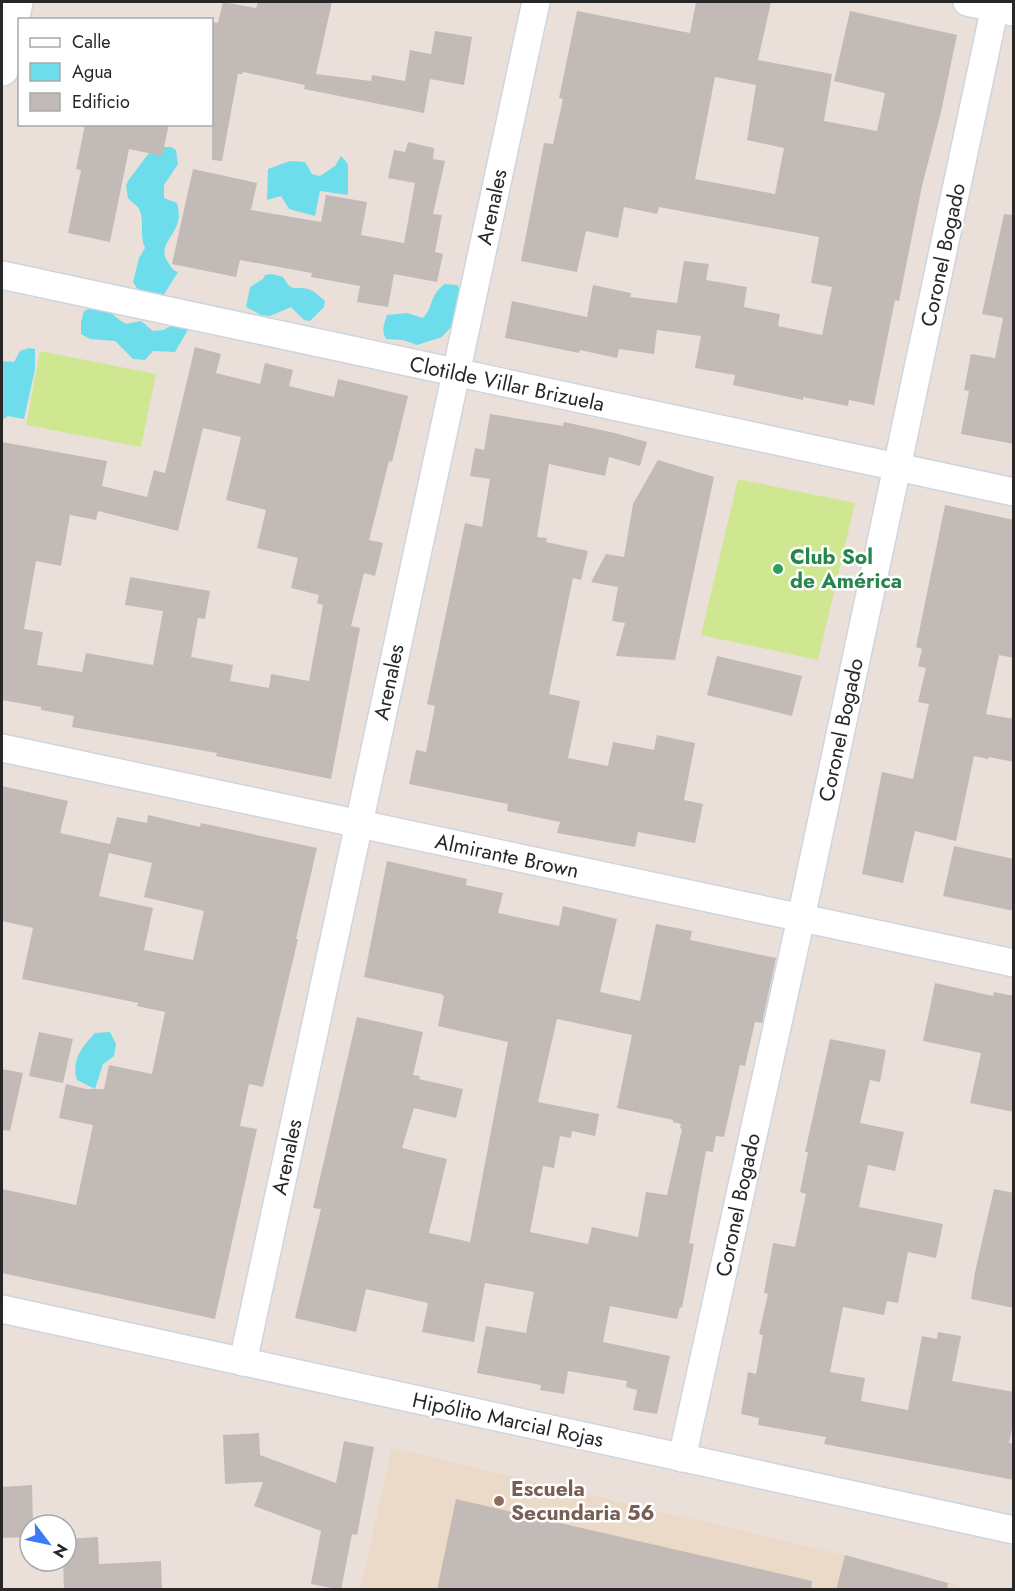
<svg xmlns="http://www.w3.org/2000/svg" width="1015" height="1591" font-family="Jost,sans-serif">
<rect width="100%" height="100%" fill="#eae0d9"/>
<path fill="#ecdac8" d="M392,1448l453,107 109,29 13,6h-607z"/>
<g fill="#d0e792">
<path d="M40,351l116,23 -15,73 -115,-22z"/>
<path d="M738,479l117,24 -37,157 -117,-25z"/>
</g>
<g fill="#6dddeb">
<path d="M163,147h8l5,3 2,14 -14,21v13l13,5c2,8 3,15 -1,24 -5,12 -18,22 -8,35 3,5 4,8 10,10l-15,24 -23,-3 -7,-11 6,-24 6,-10c-6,-13 0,-27 -6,-39 -2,-4 -8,-7 -11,-11l-2,-12 2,-5 20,-27z"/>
<path d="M341,156l7,8v31l-28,-4 -5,25 -26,-7 -8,-13 -14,4 1,-31 22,-8 15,1 7,12 8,2 15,-10z"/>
<path d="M272,274l11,3c9,16 11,9 25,12 7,2 12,8 17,12l-1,6 -14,14 -6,-1 -13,-13 -21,9 -9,-1 -15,-8 4,-20 13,-8 2,-4z"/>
<path d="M445,284l12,1 4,5 -9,36 -10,11 -25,8 -14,-5 -17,-1c-5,-9 -2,-15 1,-24l20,-2 16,5c11,-11 6,-23 22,-34z"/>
<path d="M92,308c23,2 18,7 34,16l15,-3 12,10 10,-1 12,-6 14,4 -14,24 -22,-1 -8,9 -12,-1 -18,-18 -25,-2 -9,-5v-12l3,-11z"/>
<path d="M29,348l6,1v20l-11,50 -16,-3 -6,4v-59l12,1 6,-11z"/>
<path d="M110,1032l6,12 -2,12 -11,8 -8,25 -18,-9c-6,-20 5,-33 18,-47z"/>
</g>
<g fill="#c2bab6" fill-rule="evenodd">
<path d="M223,2l33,6 2,-6h74l-16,72 55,7 1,-6 33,6 5,-31 21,4 4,-23 37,6 -8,48 -34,-6 -6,34 -120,-24 1,-4 -62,-13 -1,2h-4l-16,87 -10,-1v-138l6,1z"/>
<path d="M696,2h75l-13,58 74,14 -8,47 53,10 8,-38 -51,-12 16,-70 107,24 -16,77 -19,74 -23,115 -4,-1 -21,105 -25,-5 -1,6 -45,-9v3l-70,-15 2,-10 -40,-7 6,-32 -44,-6 -3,24 -35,-5 -2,9 -37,-8 -1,3 -74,-15 7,-37 75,16 6,-32 38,8 -1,4 47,6 7,-42 25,3 -3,16 41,7 -3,20 36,7 -2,12 44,9 10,-48 -21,-4 8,-46 -160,-30 -2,7 -33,-7 -6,31 -32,-7 -9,41 -56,-11 23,-118 9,1 10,-45 -4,-1 18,-87 113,22zM715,77l41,8 -9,55 37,8 -9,46 -80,-15z"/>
<path d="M85,124h84l-7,32 -33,-7 -19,93 -42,-9 13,-63 -5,-1z"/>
<path d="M408,142l26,6 -1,11 12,2 -12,53 9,1 -7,37 8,2 -6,28 -43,-8 -6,33 -31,-5 3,-16 -49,-9 1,-4 -72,-13 -4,17 -64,-13 21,-95 64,14 -6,27 70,12 5,-27 41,7 -6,33 43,8 11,-60 -27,-5 6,-28 11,2z"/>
<path d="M1004,214l10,1v229l-53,-10 8,-43 -5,-1 7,-36 24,4 8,-40 -21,-4z"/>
<path d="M195,347l26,7 -5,19 44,11 5,-21 28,7 -4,16 45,11 4,-18 70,17 -16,66 -3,-1 -20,79 14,3 -8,33 -11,-3 -13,53 9,2 -29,151 -115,-23 1,-3 -145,-26 2,-11 -33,-6v-3l-39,-7v-258l105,19 -5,25 45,11 7,-27 11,3zM203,428l38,9 -15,63 40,10 -9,38 41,10 -7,30 28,7 -2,8 6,2 -14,76 -38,-7 -2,14 -39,-7 3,-16 -42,-8 7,-39 7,1 5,-28 -80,-14 -5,28 38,6 -10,54 -67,-12 -4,19 -45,-7 6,-33 -19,-3 12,-68 25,5 9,-51 26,5 2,-9 80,20z"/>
<path d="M490,414l73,12 1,-4 51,11 32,9 -7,24 -31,-9 -4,19 -56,-12 -12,73 10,1 -1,4 42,9 -7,29 -8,-2 -24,116 31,7 -12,57 40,8 5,-24 41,8 3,-15 38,8 -11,57 19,4 -8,39 -57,-11 -3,15 -78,-14 3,-11 -53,-11 1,-7 -99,-20 7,-34 10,2 9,-46 -8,-2 38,-181 17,4 8,-48 -20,-3 5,-28 9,2z"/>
<path d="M658,460l56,17 -39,183 -59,-4 9,-33 -13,-2 6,-34 -27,-5 15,-28 18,3 9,-53z"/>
<path d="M945,505l69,15v138l-15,-3 -13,59 28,5v43l-25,-5 -1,2 -14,-3 -18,85 -41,-10 -12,52 -41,-9 20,-102 31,7 16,-75 -11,-2 8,-34 -8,-2 4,-17 -6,-2z"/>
<path d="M717,656l85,20 -10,40 -85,-21z"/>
<path d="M2,786l66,15 -8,32 50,11 7,-27 30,6 1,-8 52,12 1,-4 116,25 -21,91h2l-35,148 -14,-3 -9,42 17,3 -42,190 -213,-46v-84l74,16 17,-80 -34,-7 7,-34 20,5h18l5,-24 43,9 13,-62 -28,-6 1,-3 -116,-24 11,-51 -31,-7zM109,853l43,10 -8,34 60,14 -11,49 -49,-10 9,-42 -54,-12z"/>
<path d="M954,846l60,13v52l-71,-15z"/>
<path d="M387,861l80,18 -1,6 37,8 -5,20 61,13 4,-20 54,13 -17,73 40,9 16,-77 36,7 -2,9 86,18 -14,65 -7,-1 -10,44 -5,-1 -16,72 -8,-1 -3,16 -7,-1 -17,92 5,1 -12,64 -2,-1 -3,12 -67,-13 -7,36 67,14 -13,58 -24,-4 4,-20 -11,-3 1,-6 -59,-10 -4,23 -24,-4 1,-5 -64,-12 9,-47 40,7 8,-41 -49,-9 -11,59 -52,-10 6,-29 -62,-14 -10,43 -61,-14 26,-109 -8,-1 44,-191 66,15 -10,43 7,1 -1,3 44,10 -7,29 -42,-10 -12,40 45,11 -18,74 41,9 38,-200 -70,-16 6,-30 -3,-2 -77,-17zM557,1019l75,16 -15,73 56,12v2l8,2 -1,4 2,1 -15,66 -21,-3 -8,45 -46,-10 -4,17 -58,-12 13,-66 11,2 6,-32 11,2 1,-7 23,5 4,-22 -61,-12z"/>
<path d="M935,983l58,13 1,-4 20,4v116l-44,-9 11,-50 -58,-12z"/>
<path d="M39,1032l34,7 -10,44 -34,-7z"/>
<path d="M830,1039l56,11 -6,32 -10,-2 -10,43 44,9 -9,39 -27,-6 -9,42 84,17 -7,34 -28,-6 -10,51 -11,-2 -3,14 -41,-8 -13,65 35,6 -4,23 47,9 14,-74 15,3 1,-7 23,4 -9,45 62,11v28l-5,23 5,1v36l-190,-36 2,-7 -68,-12 1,-7 -18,-4 7,-42 8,2 7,-39 -4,-1 9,-40 -4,-1 9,-50 22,4 11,-53 -6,-2 8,-40h-3z"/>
<path d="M2,1069l21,4 -13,58 -8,-1z"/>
<path d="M994,1189l20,4v115l-43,-9 4,-27z"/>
<path d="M259,1433l1,22 76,28 8,-42 30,6 -17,88 -5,-1 -11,56 -30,-6 10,-53 -67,-25 9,-24 -38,2 -2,-49z"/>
<path d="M32,1485l1,40h-3v12l-28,1v-51z"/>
<path d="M456,1499l356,82 -1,9h-374z"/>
<path d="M98,1537l1,27 62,-3 1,29h-98l-1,-29h3v-22z"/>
<path d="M845,1555l103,28 -1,7h-111z"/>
</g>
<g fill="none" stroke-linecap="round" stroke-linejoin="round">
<g stroke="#ced5e0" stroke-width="30">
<g id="street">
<path d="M967,2l46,10"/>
<path d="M2,275l1012,217"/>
<path d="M2,748l1012,215"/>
<path d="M2,1309l1012,221"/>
<path d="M243,1362l293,-1360"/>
<path d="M682,1458l119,-540 195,-916"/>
</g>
</g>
<g stroke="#ced5e0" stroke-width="36">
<path id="secondary" d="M2,69l14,-67"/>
</g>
<use href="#street" stroke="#fff" stroke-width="27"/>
<use href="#secondary" stroke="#fff" stroke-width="33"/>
</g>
<circle fill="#2e9e5b" stroke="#fff" stroke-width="2" cx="778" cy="569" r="6"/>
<circle fill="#8d6e63" stroke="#fff" stroke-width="2" cx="499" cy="1501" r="6"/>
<g text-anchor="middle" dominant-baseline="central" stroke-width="5" stroke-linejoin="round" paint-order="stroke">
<g font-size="21" fill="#272727" stroke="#fff">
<text transform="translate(492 207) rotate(-78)">Arenales</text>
<text transform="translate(943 255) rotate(-78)">Coronel Bogado</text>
<text transform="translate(507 384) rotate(12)">Clotilde Villar Brizuela</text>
<text transform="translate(389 682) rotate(-78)">Arenales</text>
<text transform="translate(841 730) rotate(-78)">Coronel Bogado</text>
<text transform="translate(507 856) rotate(12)">Almirante Brown</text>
<text transform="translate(287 1157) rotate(-78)">Arenales</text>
<text transform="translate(738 1205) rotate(-78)">Coronel Bogado</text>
<text transform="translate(508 1420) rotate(12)">Hipólito Marcial Rojas</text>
</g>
<g font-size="21" font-weight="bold" fill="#27864d" stroke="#fff" text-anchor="start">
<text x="790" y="557">Club Sol<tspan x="790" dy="24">de América</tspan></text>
</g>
<g font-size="21" font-weight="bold" fill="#785e54" stroke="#fff" text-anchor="start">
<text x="511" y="1489">Escuela<tspan x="511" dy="24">Secundaria 56</tspan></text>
</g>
</g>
<rect width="1015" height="1591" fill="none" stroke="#272727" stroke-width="6"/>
<rect x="18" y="18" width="195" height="108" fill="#ffffff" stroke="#a9a9a9" stroke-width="1.5"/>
<rect x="30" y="38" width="30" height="9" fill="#ffffff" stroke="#a9a9a9" stroke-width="1.5"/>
<text x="72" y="48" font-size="18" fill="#272727">Calle</text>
<rect x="30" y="63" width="30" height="18" fill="#6dddeb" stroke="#a9a9a9" stroke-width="1.5"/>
<text x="72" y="78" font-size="18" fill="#272727">Agua</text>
<rect x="30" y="93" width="30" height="18" fill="#c2bab6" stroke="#a9a9a9" stroke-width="1.5"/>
<text x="72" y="108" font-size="18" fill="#272727">Edificio</text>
<g transform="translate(48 1543) rotate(122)"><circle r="28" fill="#ffffff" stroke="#a9a9a9" stroke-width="1.5"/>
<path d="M0-4.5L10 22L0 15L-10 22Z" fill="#3b7bf5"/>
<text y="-9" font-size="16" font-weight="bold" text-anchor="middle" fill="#272727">N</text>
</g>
</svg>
